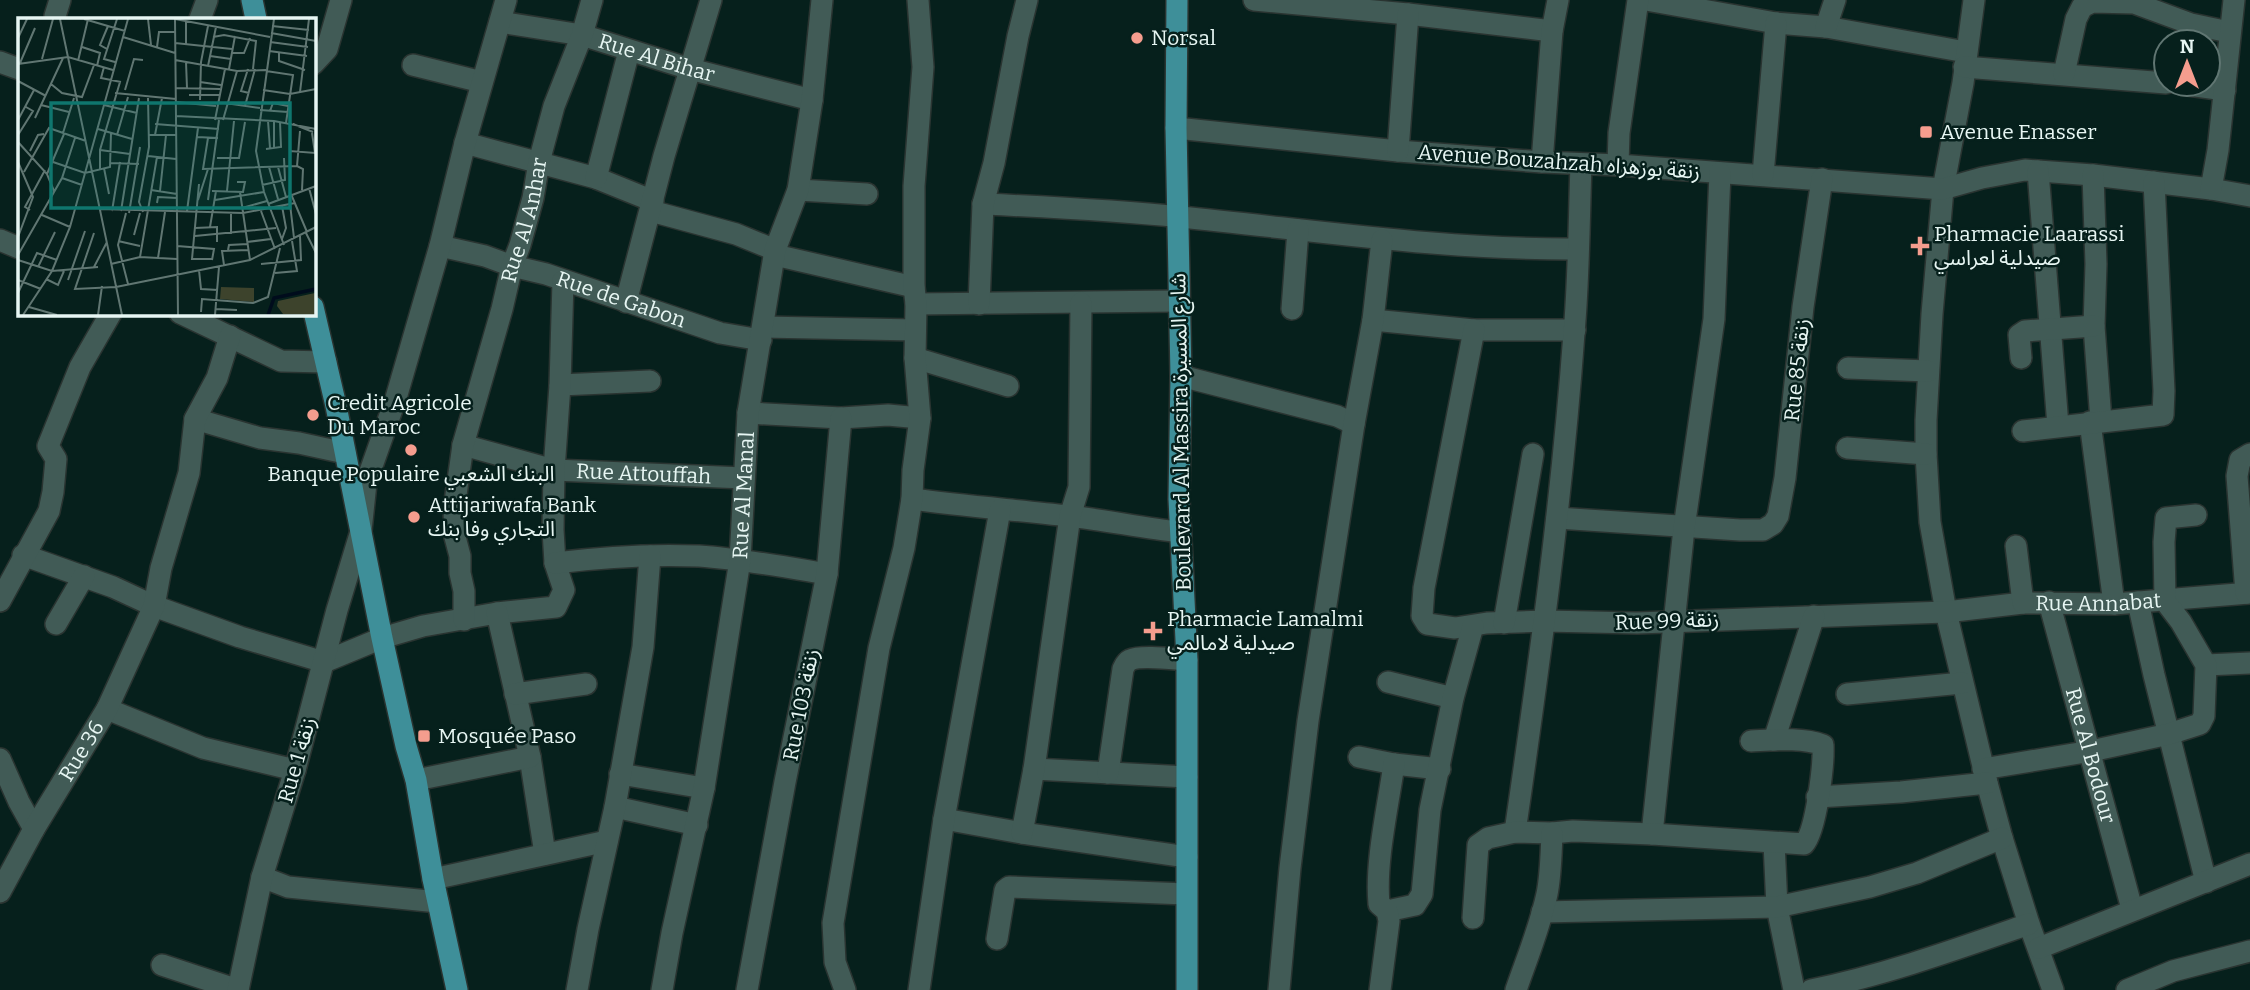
<svg xmlns="http://www.w3.org/2000/svg" width="2250" height="990" font-family="Bitter,'Noto Sans Arabic',serif">
<rect width="100%" height="100%" fill="#06201c"/>
<g fill="none" stroke-linecap="round" stroke-linejoin="round">
<g stroke="#2a3431" stroke-width="24">
<g id="minor">
<path d="M1254,0l154,14 144,17"/>
<path d="M1646,0l130,23 50,4 140,25"/>
<path d="M1974,0l-11,83 -20,106 -11,125 -6,106v34l4,68 16,90 41,171 15,55 27,86 24,66"/>
<path d="M55,16l5,-16"/>
<path d="M200,19l7,-19"/>
<path id="s1" d="M500,22l82,13 108,34 122,31"/>
<path d="M1826,27l9,-27"/>
<path d="M0,62l19,7"/>
<path d="M313,64l14,-15 14,-49"/>
<path d="M413,65l69,17"/>
<path d="M1964,67l202,16"/>
<path d="M2064,74l12,-55 6,-12 10,-5 42,1 57,21 38,8"/>
<path d="M2181,84l44,6"/>
<path d="M1176,128l222,23 144,11 76,3 325,24 39,-11 43,-8 68,5 118,14 39,7"/>
<path d="M465,143l131,35 57,23"/>
<path d="M1398,151l10,-137"/>
<path d="M1542,162l10,-131 6,-31"/>
<path d="M1618,165l1,-32 19,-133"/>
<path d="M2038,171l20,255"/>
<path d="M1763,175l13,-152"/>
<path d="M2093,175l3,89 -2,62 7,95"/>
<path d="M596,178l33,-127"/>
<path d="M2211,189l7,-39 16,-150"/>
<path d="M798,190l69,4"/>
<path d="M983,204c65,3 131,6 197,13 133,13 264,33 398,32"/>
<path d="M651,211l85,23 39,16"/>
<path d="M0,240l19,8"/>
<path id="s2" d="M440,246l45,10 27,10 34,8 174,59 41,7"/>
<path d="M775,255l139,32"/>
<path d="M626,302l38,-146 47,-156"/>
<path d="M916,304l262,-3"/>
<path d="M979,304l4,-100 11,-41 24,-127 9,-36"/>
<path d="M1292,309l6,-79"/>
<path d="M180,313l101,48 45,1"/>
<path d="M1373,320l101,10h101"/>
<path d="M763,327l152,3"/>
<path id="s3" d="M1474,330l-50,258 -2,28 5,8 28,4 32,-5 58,-2 92,2 251,-9 58,-2 77,-9 91,1 136,-11"/>
<path d="M915,358l93,28"/>
<path d="M2021,358l-2,-23 6,-4 69,-5"/>
<path d="M1848,368l80,3"/>
<path d="M1181,376l156,40 17,8"/>
<path d="M560,385l90,-4"/>
<path d="M748,413l93,5 47,-3 32,3"/>
<path d="M195,419l65,19 39,5 46,10"/>
<path d="M2090,422l24,182"/>
<path d="M2023,431l140,-16 1,-24 -10,-209"/>
<path id="s4" d="M463,445l91,25 190,8"/>
<path d="M1847,448l79,6"/>
<path d="M912,499c52,7 104,11 156,17 38,4 74,12 112,16"/>
<path d="M1557,518l183,12h23l10,-6 5,-8 7,-38 18,-171 19,-128"/>
<path d="M2016,546l7,57"/>
<path d="M23,555l90,32 41,19 86,31 84,25 58,-24 41,-12 74,-13 59,-6 8,-17 -9,-27 -2,-33 1,-60 6,-85 3,-104"/>
<path d="M555,563c47,-6 96,-9 144,-7 43,3 86,11 128,18"/>
<path d="M2246,593l-9,-117 3,-16 10,-6"/>
<path d="M0,601l49,-90 4,-19 3,-33 -8,-13 32,-79 31,-54"/>
<path id="s5" d="M2049,602l83,307"/>
<path d="M2138,602l16,73 52,207"/>
<path d="M497,613l33,144 15,97"/>
<path id="s6" d="M464,620v-29l-4,-18v-17l-5,-19 -1,-28 9,-64 39,-136 10,-43 8,-21 13,-47 6,-36 15,-56 28,-71 10,-35"/>
<path d="M1504,623l29,-169"/>
<path d="M56,624l28,-48"/>
<path d="M2206,665l44,-2"/>
<path d="M1388,682l65,16"/>
<path d="M515,694l71,-10"/>
<path d="M1847,694l115,-11"/>
<path d="M107,709l96,39 92,22"/>
<path d="M1774,740l40,-124"/>
<path d="M1359,757l35,7 46,5"/>
<path d="M0,759l19,43 15,27"/>
<path d="M1034,769l153,8"/>
<path d="M1983,769l108,-18 78,-17 31,-10 4,-8 2,-51 -25,-43 -16,-21 -1,-59 2,-24 30,-3"/>
<path d="M1108,773l15,-104c2,-4 3,-7 7,-9 11,-5 43,-1 57,0"/>
<path d="M620,774l84,14"/>
<path d="M416,780l114,-23"/>
<path d="M1817,797l84,-5 86,-9"/>
<path d="M615,807l82,18"/>
<path d="M944,819l78,14 165,24"/>
<path d="M1515,832c24,-166 47,-332 59,-499 5,-56 5,-113 7,-169"/>
<path d="M1022,833l12,-64 36,-253 9,-29 2,-184"/>
<path d="M1652,834l32,-306 30,-209 6,-146"/>
<path d="M1774,843l3,64 17,83"/>
<path d="M262,877l26,10 150,15"/>
<path d="M433,879l174,-38"/>
<path id="s7" d="M0,892l34,-63 73,-120 47,-103 7,-38 28,-95 6,-54 22,-41 13,-42"/>
<path d="M1387,911l28,-6 7,-11 8,-84 23,-112 20,-72"/>
<path d="M1542,912l235,-5 93,-20 47,-14 85,-35"/>
<path d="M1473,918l5,-73 10,-7 27,-6 37,1 21,-2 79,3 152,10c12,-13 20,-79 19,-99 -21,-8 -50,-5 -72,-4"/>
<path d="M997,939l8,-49 4,-3 177,7"/>
<path d="M2039,948l211,-84"/>
<path d="M162,965l76,25"/>
<path d="M238,990l24,-113 33,-107 42,-160 24,-79 5,-48 30,-85 44,-152 25,-103 41,-143"/>
<path d="M577,990l11,-61 27,-122 28,-160 7,-91"/>
<path id="s8" d="M662,990l10,-57 32,-145 36,-228 8,-147 27,-163 23,-60 14,-90 10,-100"/>
<path d="M747,990l38,-208 42,-208 14,-156"/>
<path d="M845,990l-10,-28 -2,-39 46,-275 25,-100 8,-49 1,-29 7,-52 -5,-60 1,-54 -2,-17v-101l9,-119 -5,-67"/>
<path d="M919,990l25,-171 56,-309"/>
<path d="M1279,990l11,-122 18,-147 46,-297 19,-104 9,-80"/>
<path d="M1380,990l9,-69 -2,-10 -8,-7c-4,-42 9,-97 15,-140"/>
<path d="M1516,990c11,-32 24,-63 31,-96 4,-20 4,-40 5,-61"/>
<path d="M1811,990c74,-15 146,-41 218,-66"/>
<path d="M2127,990l46,-19 77,-20"/>
</g>
</g>
<g stroke="#2a3431" stroke-width="24">
<g id="major">
<path d="M252,0l4,19"/>
<path d="M1177,0l-1,128 5,248 -2,123 8,161v330"/>
<path d="M313,307l23,99 46,232 24,108 10,34 17,99 24,111"/>
</g>
</g>
<use href="#minor" stroke="#415b56" stroke-width="21"/>
<use href="#major" stroke="#3e8f99" stroke-width="21"/>
</g>
<g fill="#f59d8e" stroke="#06201c" stroke-width="2.5">
<circle cx="1137" cy="38" r="7"/>
<rect x="1919" y="125" width="14" height="14" rx="3.5"/>
<path d="M1916.5 235.5h7v7h7v7h-7v7h-7v-7h-7v-7h7z"/>
<circle cx="313" cy="415" r="7"/>
<circle cx="411" cy="450" r="7"/>
<circle cx="414" cy="517" r="7"/>
<path d="M1149.5 620.5h7v7h7v7h-7v7h-7v-7h-7v-7h7z"/>
<rect x="417" y="729" width="14" height="14" rx="3.5"/>
</g>
<g text-anchor="middle" dominant-baseline="central" stroke-width="5" stroke-linejoin="round" paint-order="stroke">
<g font-size="21" fill="#e7f6f3" stroke="#06201c" text-anchor="start">
<text x="1151" y="38">Norsal</text>
<text x="1940" y="132">Avenue Enasser</text>
<text x="1934" y="234">Pharmacie Laarassi<tspan x="1934" dy="24">صيدلية لعراسي</tspan></text>
<text x="327" y="403">Credit Agricole<tspan x="327" dy="24">Du Maroc</tspan></text>
<text x="411" y="474" text-anchor="middle">Banque Populaire البنك الشعبي</text>
<text x="428" y="505">Attijariwafa Bank<tspan x="428" dy="24">التجاري وفا بنك</tspan></text>
<text x="1167" y="619">Pharmacie Lamalmi<tspan x="1167" dy="24">صيدلية لامالمي</tspan></text>
<text x="438" y="736">Mosquée Paso</text>
</g>
<g font-size="21" fill="#e7f6f3" stroke="#06201c">
<text stroke="none"><textPath href="#s1" startOffset="161">Rue Al Bihar</textPath></text>
<text transform="translate(1559 162) rotate(4)">Avenue Bouzahzah زنقة بوزهزاه</text>
<text stroke="none"><textPath href="#s6" startOffset="410">Rue Al Anhar</textPath></text>
<text stroke="none"><textPath href="#s2" startOffset="189">Rue de Gabon</textPath></text>
<text transform="translate(1797 370) rotate(-84)">Rue 85 زنقة</text>
<text transform="translate(1181 432) rotate(-91)">Boulevard Al Massira شارع المسيرة</text>
<text stroke="none"><textPath href="#s4" startOffset="184">Rue Attouffah</textPath></text>
<text stroke="none"><textPath href="#s8" startOffset="502">Rue Al Manal</textPath></text>
<text stroke="none"><textPath href="#s3" startOffset="973">Rue Annabat</textPath></text>
<text transform="translate(1667 621) rotate(-2)">Rue 99 زنقة</text>
<text transform="translate(801 705) rotate(-79)">Rue 103 زنقة</text>
<text stroke="none"><textPath href="#s7" startOffset="163">Rue 36</textPath></text>
<text stroke="none"><textPath href="#s5" startOffset="159">Rue Al Bodour</textPath></text>
<text transform="translate(297 760) rotate(-74)">Rue 1 زنقة</text>
</g>
</g>
<g transform="translate(18 18)">
<rect width="298" height="298" fill="#06201c"/>
<path d="M297,275v22l-32,-1 -6,-8 1,-5z" fill="#3d432c"/>
<path d="M203,269l33,1v14l-34,-3z" fill="#3d432c"/>
<path fill="none" stroke="#000c1c" stroke-width="3.5" d="M250,297l6,-17 42,-9"/>
<path fill="none" stroke="#607672" stroke-width="2" d="M42,1l62,296M66,1l41,12M130,1l3,26M157,1l95,18M157,1l3,296M256,1l-18,132 8,41 20,53M168,3v23M254,8l37,4M253,15l45,8M105,19l52,16M195,19l11,-2 32,6 -3,28M0,20l9,-19M252,24l38,5M157,25l57,6M64,29l18,6 -3,13M139,29l2,-15h16M89,31l-7,-4 8,-19M251,33l38,5M213,35h13l6,-15M261,35v8l26,9M192,38l21,3M24,41l11,-40M157,42l62,11 29,-1M60,43l10,-42M97,44l-11,-3 13,-40M168,44l1,26M2,45l15,-35M0,46l50,-7 45,13M190,48l8,-39M86,49l-3,11 20,4M211,51l6,-33M230,51l-7,22 8,2M248,53l27,4 -7,48M0,63l28,15M182,64l21,3M33,66l11,9 20,4 12,-32M158,70l44,1M107,72l9,-31 9,1M245,72l27,4 26,-5M282,74l9,-73M97,75l61,6M171,77h30M182,82l1,-38 7,-36M158,84l40,4M207,85l35,5M23,87l28,7M86,87l33,8M227,88l10,-37M242,92l28,2M252,93l3,-8 15,3M158,98l98,5 42,8M17,100l28,-60M0,102l16,-30M197,102l10,-51M205,102l14,-49M250,103l2,27M256,103v27M137,106l64,5M275,106l20,8M80,111l34,10M45,115l11,-35M0,117l15,-24 -7,-4M99,117l11,-38M130,117h28M137,117l7,-37M179,119l21,1M190,120l-5,31 94,-3M0,124l29,32 7,17M248,131l15,-2 -1,-25M82,132l30,4M12,133l8,-16 6,-1M130,138l28,3M199,140h22l6,-36M0,144l15,35 -15,40M35,144l32,11 25,-6 1,-34M92,145l29,1M272,148v-15l25,2 -3,-20M279,148l3,-35M279,148l6,3 -1,21M251,149l9,32M260,149l8,30M86,150l5,26M82,151v-19l20,-68M6,154l25,-44 37,13M29,156l17,-40M44,160l20,7M181,166l-7,75h20M244,167l23,-5 -1,-22M291,170l7,26M133,172l26,4M142,173l6,-56M194,173l31,1 2,-10h-8M209,173l7,-70M222,174l10,68M273,176l16,38M180,182l10,-31M190,182l11,-80M197,182l49,-8M139,185l1,-6 19,1M250,186l48,-18M272,186l4,34M224,190l25,-7M82,191l143,4 52,-10M12,192l-5,-3 20,-37M94,193l8,-49M103,193l18,-113M169,193l11,-83M243,193l14,38M125,194l-4,-10 10,-55 -1,-49M213,194v22M108,195l-8,32 10,39M111,195l11,-66M24,197l28,12M192,209l6,-36M177,210l22,-1v15M76,215l-19,56 41,-2M288,215l10,20M116,217l6,-22M177,218l81,-8M264,221l4,-11 -4,-22M100,223l22,5M229,224l24,-3M159,228l37,3 -2,11M210,232l1,-5 19,-1M0,237l44,-77 13,-40M122,239l17,-100M140,240l7,-46M0,242l34,11 46,-4M93,246l29,-7 37,2M243,246l40,-4 -1,-24M206,247l-2,-14 26,-1M20,249l17,-35M76,249l13,-25M181,252l2,19 17,1M257,255l22,-2 -5,-30M28,261l12,6 6,-14M0,262l23,9M50,262l17,-49M98,269l134,-27 66,-33M0,275l19,-40 20,7M11,289l28,8M198,291l21,1M183,294l1,-13 51,4 15,-6 12,-49M5,297l29,-44 18,-44 58,-208M80,297l4,-29M197,297l4,-48"/>
<path fill="#0f766e" fill-opacity="0.15" stroke="#0f766e" stroke-width="3.5" d="M33,85h239v105h-239z"/>
<rect width="298" height="298" fill="none" stroke="#e7f6f3" stroke-width="3.5"/>
</g>
<g transform="translate(2187 63)"><circle r="33" fill="#06201c" stroke="#607672" stroke-width="2"/>
<path d="M0-5L12 26L0 18L-12 26Z" fill="#f59d8e"/>
<text y="-10" font-size="19" font-weight="bold" text-anchor="middle" fill="#e7f6f3">N</text>
</g>
</svg>
